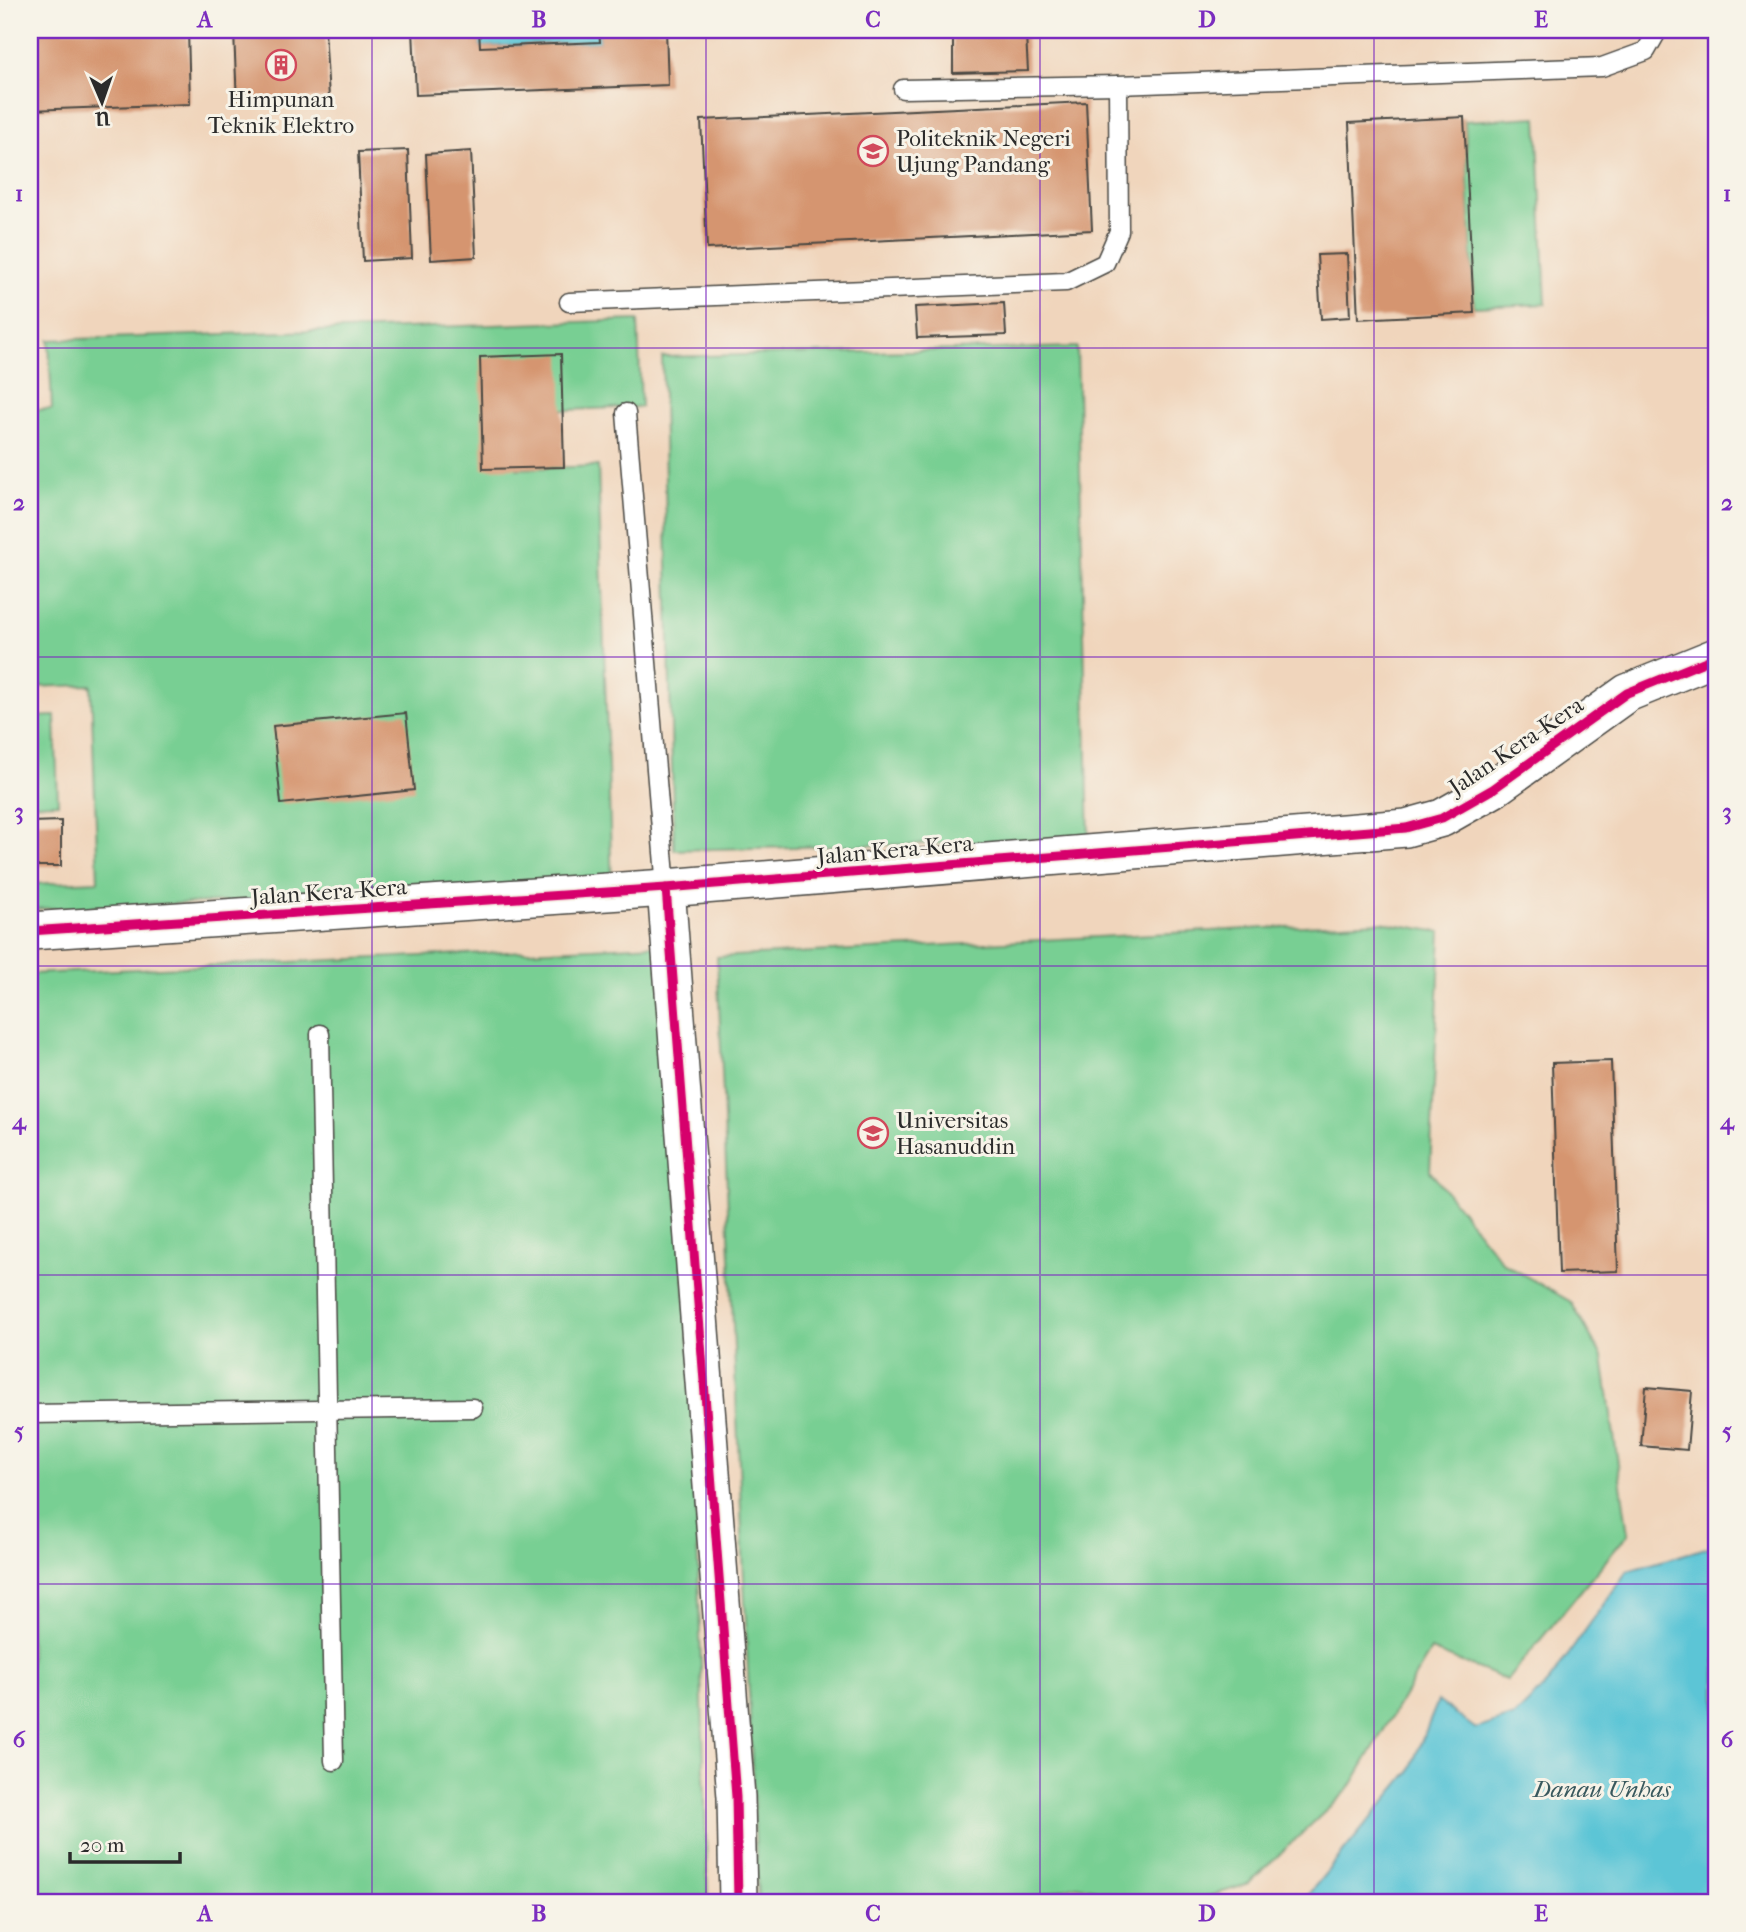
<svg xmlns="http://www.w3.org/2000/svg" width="1746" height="1932" font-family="'IM FELL French Canon',serif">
<rect width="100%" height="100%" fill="#f7f3e8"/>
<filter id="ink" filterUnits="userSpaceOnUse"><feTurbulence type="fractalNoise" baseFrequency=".0143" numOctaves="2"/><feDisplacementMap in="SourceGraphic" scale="14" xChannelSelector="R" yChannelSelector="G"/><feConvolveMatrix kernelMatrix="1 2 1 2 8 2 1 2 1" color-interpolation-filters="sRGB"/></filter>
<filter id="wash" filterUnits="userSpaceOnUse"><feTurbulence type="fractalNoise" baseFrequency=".00686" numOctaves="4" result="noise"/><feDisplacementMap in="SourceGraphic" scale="28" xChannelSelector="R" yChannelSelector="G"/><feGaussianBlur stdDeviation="1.57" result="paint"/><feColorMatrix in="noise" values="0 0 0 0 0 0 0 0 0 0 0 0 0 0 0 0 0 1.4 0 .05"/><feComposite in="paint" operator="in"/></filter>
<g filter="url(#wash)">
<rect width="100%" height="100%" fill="#ece4c5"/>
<rect fill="#f0d5bc" x="30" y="30" width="1686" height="1872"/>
<g fill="#78cf93" stroke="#527d5f" stroke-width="2">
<path d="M1537,117l9,187 -72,3 -9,-186z"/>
<path d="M638,320l3,87 -126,5 2,57 81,-3 14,422 -582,21v-25l68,-3 -7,-196 -61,2v-277l22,-1 -3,-69z"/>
<path d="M1077,347l12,493 -415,10 -12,-493z"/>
<path d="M55,716l3,87 -28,1v-87z"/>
<path d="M1381,922l60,10 -11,239 73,92 68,39 32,56 25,176 -121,146 -76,-30 -82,139 -101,95 -57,18h-43l-71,-17 -59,17h-260l-41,-945z"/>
<path d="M657,945l36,451 15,506h-678v-928z"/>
</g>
<g fill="#5bc5d6" stroke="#437880" stroke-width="2">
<path d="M479,30h120l1,12 -120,5z"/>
<path d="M1716,1545v268l-9,20 9,22v47h-414l107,-130 29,-71 38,28 39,-13 34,-34 78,-111z"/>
</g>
<g id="blocks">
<g fill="#d59570">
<path d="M30,30h158l2,74 -160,6z"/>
<path d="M280,30h45l4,68 -92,5 -3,-71z"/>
<path d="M413,30h66l1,17 120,-5 -1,-12h67l2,55 -252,10z"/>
<path d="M1099,30h57v2l-57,2z"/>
<path d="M1026,35l2,36 -75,2v-36z"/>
<path d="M1086,102l6,128 -385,19 -6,-129z"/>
<path d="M1464,117l10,196 -116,6 -9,-196z"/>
<path d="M408,150l4,108 -49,3 -5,-109z"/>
<path d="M471,151l5,106 -45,3 -5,-106z"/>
<path d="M1347,254l3,63 -29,2 -4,-64z"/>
<path d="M1004,303l2,32 -89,3 -2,-31z"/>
<path d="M561,354l3,113 -81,2 -3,-112z"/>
<path d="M406,713l8,77 -133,14 -8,-78z"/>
<path d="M61,821v45h-31v-44z"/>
<path d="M1611,1061l7,210 -59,2 -7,-210z"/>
<path d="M1646,1387l46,4 -5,59 -46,-4z"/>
</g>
</g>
</g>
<g filter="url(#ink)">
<use href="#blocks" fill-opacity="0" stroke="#484742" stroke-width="2"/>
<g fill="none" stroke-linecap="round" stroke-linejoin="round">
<g stroke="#484742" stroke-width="21">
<g id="lane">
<path d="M903,89l215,-4 484,-18 44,-16 12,-21"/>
<path d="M569,302l497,-20 39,-19 14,-32 -1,-146"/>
<path d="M626,413l40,475"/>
<path d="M320,1034l14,727"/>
<path d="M30,1414l443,-6"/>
</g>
</g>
<g stroke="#484742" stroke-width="40">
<g id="street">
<path d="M666,888l70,909 2,105"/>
<path d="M30,931l636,-43 740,-60 36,-10 51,-29 134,-96 89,-36"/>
</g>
</g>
<use href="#lane" stroke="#fff" stroke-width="18"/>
<use href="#street" stroke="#fff" stroke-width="37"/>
<g stroke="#f7f3e8" stroke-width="13">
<g id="cycleway">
<path d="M666,888l70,909 2,105"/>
<path d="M30,931l636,-43 740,-60 36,-10 51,-29 134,-96 89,-36"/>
</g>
</g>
<use href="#cycleway" stroke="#d6006c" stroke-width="9"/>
</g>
</g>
<path fill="none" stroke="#7b2cbf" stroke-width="2" stroke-opacity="0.55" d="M372,30v1872M706,30v1872M1040,30v1872M1374,30v1872M30,348h1686M30,657h1686M30,966h1686M30,1275h1686M30,1584h1686"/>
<defs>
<g id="building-ring" transform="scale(1.575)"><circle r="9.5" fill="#f7f3e8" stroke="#d1495b" stroke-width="1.5"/><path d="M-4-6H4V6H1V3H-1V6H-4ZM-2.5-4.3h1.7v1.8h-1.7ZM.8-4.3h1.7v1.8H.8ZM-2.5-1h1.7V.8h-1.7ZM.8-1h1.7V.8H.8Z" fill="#d1495b"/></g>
<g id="university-ring" transform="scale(1.575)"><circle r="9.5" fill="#f7f3e8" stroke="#d1495b" stroke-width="1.5"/><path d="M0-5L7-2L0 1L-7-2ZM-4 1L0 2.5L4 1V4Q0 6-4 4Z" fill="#d1495b"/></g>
</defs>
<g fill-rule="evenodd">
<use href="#building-ring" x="281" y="65"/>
<use href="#university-ring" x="873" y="151"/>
<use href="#university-ring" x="873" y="1133"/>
</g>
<g text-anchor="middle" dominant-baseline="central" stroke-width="6" stroke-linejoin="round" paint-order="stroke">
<g font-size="23" fill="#2b2b2b" stroke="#f7f3e8" text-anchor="start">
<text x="281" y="99" text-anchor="middle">Himpunan<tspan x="281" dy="26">Teknik Elektro</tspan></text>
<text x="896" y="138">Politeknik Negeri<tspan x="896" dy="26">Ujung Pandang</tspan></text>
<text x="896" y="1120">Universitas<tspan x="896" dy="26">Hasanuddin</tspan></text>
</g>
<g font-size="23" fill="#2b2b2b" stroke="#f7f3e8">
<text transform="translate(1516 746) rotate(-34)">Jalan Kera-Kera</text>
<text transform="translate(895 850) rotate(-5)">Jalan Kera-Kera</text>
<text transform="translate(329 892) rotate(-4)">Jalan Kera-Kera</text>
</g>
<g font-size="24" font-style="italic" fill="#39595e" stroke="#f7f3e8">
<text x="1602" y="1789">Danau Unhas</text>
</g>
</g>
<rect width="1746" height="1932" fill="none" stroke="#f7f3e8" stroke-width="77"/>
<g transform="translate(102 102) rotate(178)" stroke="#f7f3e8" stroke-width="5" paint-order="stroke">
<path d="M0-5L12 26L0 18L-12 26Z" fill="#2b2b2b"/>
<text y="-10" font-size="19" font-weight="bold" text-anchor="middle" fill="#2b2b2b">U</text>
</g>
<path d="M70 1852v10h110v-10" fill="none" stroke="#2b2b2b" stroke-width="3.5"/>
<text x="80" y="1852" font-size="21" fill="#2b2b2b" stroke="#f7f3e8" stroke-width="5" paint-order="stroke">20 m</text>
<rect x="38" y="38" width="1670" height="1856" fill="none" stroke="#7b2cbf" stroke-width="2.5"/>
<g font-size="23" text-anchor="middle" font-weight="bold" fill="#7b2cbf">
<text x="205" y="27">A</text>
<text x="539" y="27">B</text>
<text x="873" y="27">C</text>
<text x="1207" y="27">D</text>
<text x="1541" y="27">E</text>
<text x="19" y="201">1</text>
<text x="1727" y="201">1</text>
<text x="19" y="510">2</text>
<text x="1727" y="510">2</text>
<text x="19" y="819">3</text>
<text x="1727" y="819">3</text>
<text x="19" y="1129">4</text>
<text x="1727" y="1129">4</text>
<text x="19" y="1438">5</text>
<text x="1727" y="1438">5</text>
<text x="19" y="1747">6</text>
<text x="1727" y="1747">6</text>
<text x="205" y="1921">A</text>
<text x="539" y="1921">B</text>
<text x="873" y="1921">C</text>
<text x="1207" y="1921">D</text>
<text x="1541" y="1921">E</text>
</g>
</svg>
